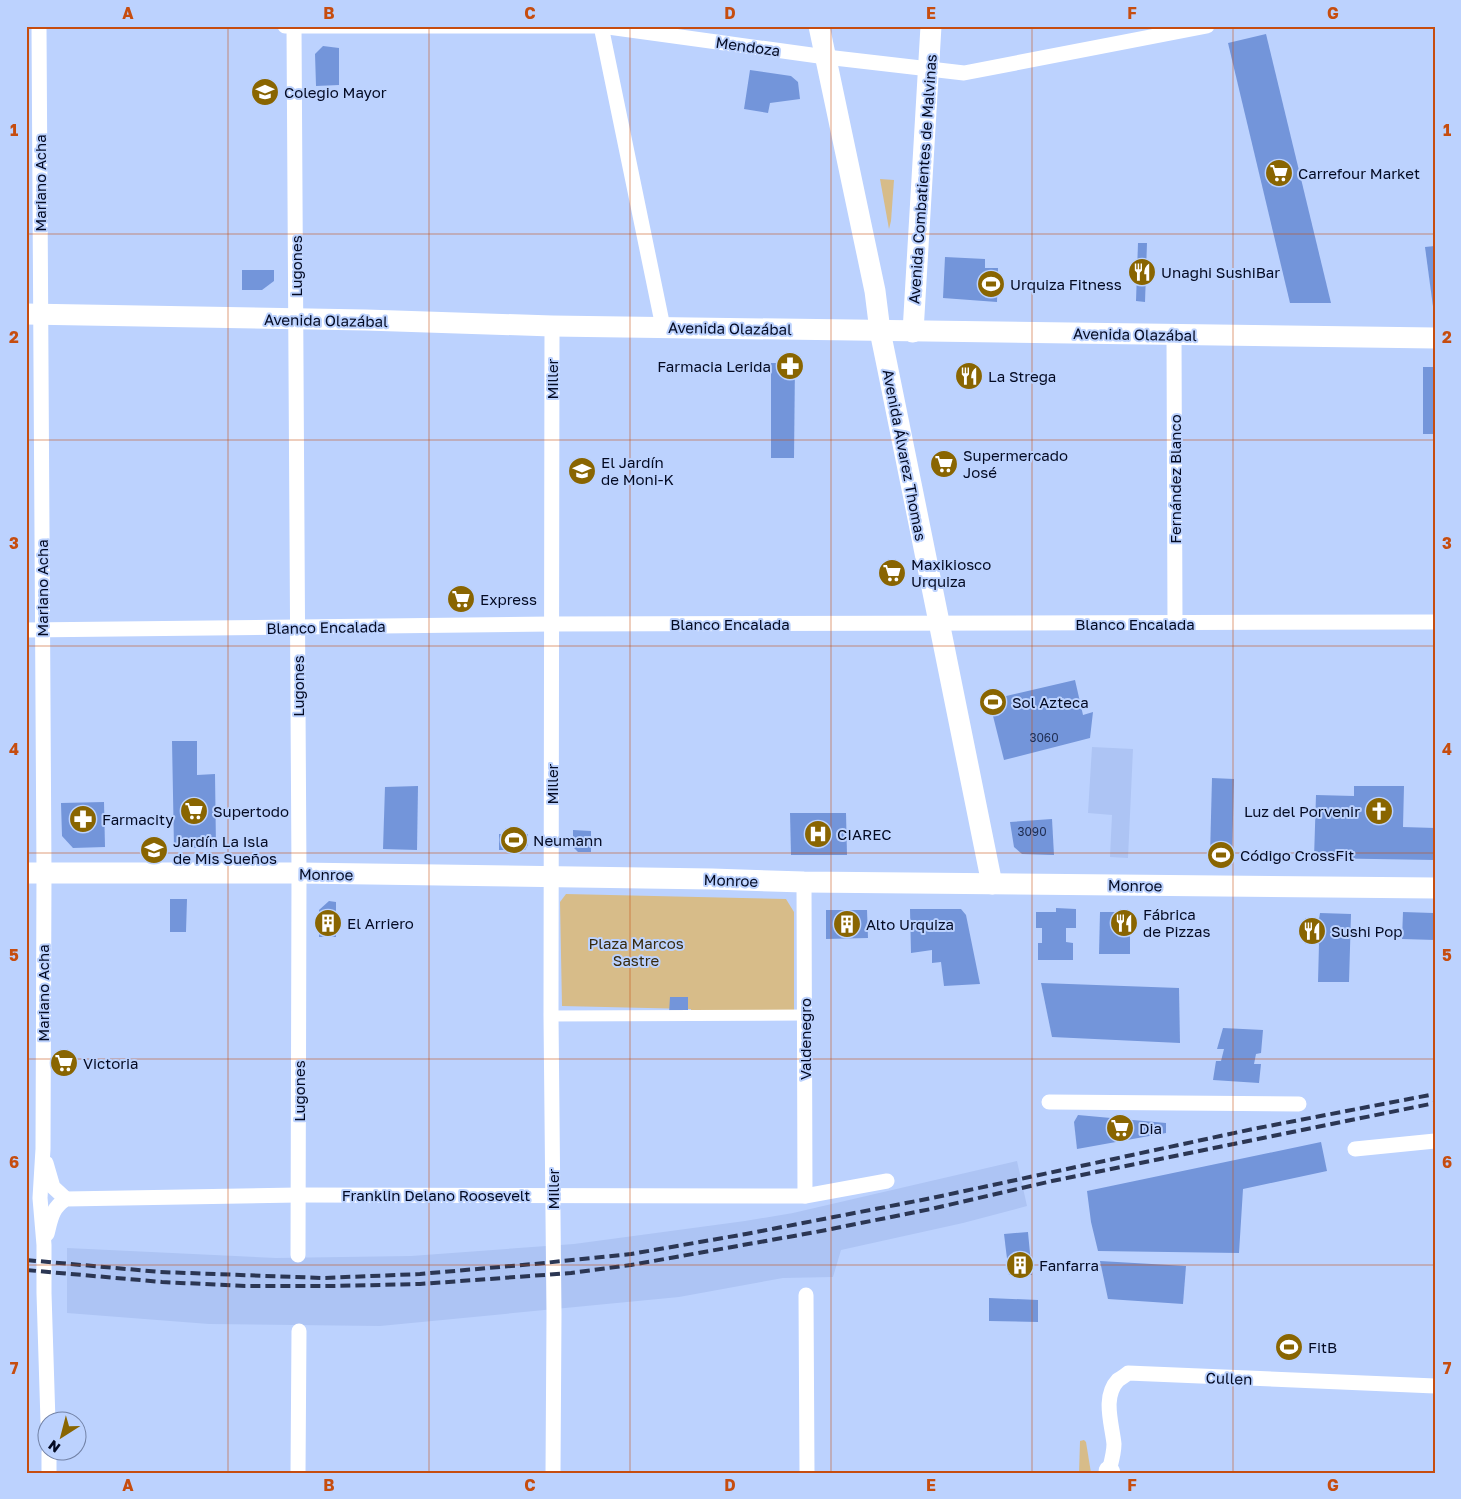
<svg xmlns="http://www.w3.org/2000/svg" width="1461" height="1499" font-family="'Golos Text',sans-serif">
<rect width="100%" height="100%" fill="#bcd2fe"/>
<g fill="#adc4f4">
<path d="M1092,747l41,2 -5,109 -18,-1 2,-42 -24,-2z"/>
<path d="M1017,1161l10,45 -64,17 -122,27 -8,27 -50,1 -104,19 -299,29 -171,-2 -142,-11v-65l209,10 135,-2 163,-12 171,-23 48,-8z"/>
</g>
<g fill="#d7bc89">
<path d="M880,179l14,1 -3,41 -2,8z"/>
<path d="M566,894l220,5 8,13v99l-103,4v-6l-129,-3 -2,-104z"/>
<path d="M1084,1440l2,2 5,31h-12l1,-32z"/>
</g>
<g fill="#7395da">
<path d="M1266,34l65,269h-41l-62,-260z"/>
<path d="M323,46l16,2v37l-23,1 -1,-32z"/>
<path d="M750,70l41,6 7,6 2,17 -30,4 -2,10 -24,-4z"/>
<path d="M1138,243h9l-2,59 -9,-1z"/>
<path d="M1435,246v68h-1l-9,-67z"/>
<path d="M945,257l40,2v9h13l-1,34 -54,-4z"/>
<path d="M242,270h32v11l-12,9h-20z"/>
<path d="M771,363h24l-1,95h-23z"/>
<rect x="1423" y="367" width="12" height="67"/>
<path d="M1075,680l8,35 10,-3 -3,26 -86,22 -15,-60z"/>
<path d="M172,741h25v34l18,-1 1,74h-42z"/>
<path d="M1212,778l22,1 -2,78 -22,-1z"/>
<path d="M418,786l-1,64 -34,-1 2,-62z"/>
<path d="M1354,786h50l-1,41 32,1v32l-121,-2 2,-63 38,1z"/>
<path d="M104,802l1,45 -32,1 -11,-12 -1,-33z"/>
<path d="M790,813h56l1,42h-56z"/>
<path d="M1052,819l2,36 -32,-1 -8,-7 -4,-25z"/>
<path d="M573,830l18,1v21h-13l-5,-5z"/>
<path d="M499,834h29v11l-3,5h-26z"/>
<path d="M170,899h17l-1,33h-16z"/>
<path d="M329,901l7,1v35h-17v-27z"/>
<path d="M1056,908l20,1v19h-10v14l7,1v17h-35v-17h4v-15h-6v-16h20z"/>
<path d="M910,909h51l5,6 14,69 -36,2 -3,-24 -9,1v-13l-21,3z"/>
<path d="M826,910h41l1,28 -42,1z"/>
<path d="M1100,912h30v42h-31z"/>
<path d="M1403,912l30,1 2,3v24l-33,-1z"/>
<path d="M1320,913l31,1 -2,68h-31l1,-38h-14v-26l14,1z"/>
<path d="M1041,983l138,5 1,55 -128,-6z"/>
<path d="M670,997h18v16h-19z"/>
<path d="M1223,1028l40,2 -2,23 -5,1 -2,10h7l-2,19 -46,-3 3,-19h5l3,-12h-7z"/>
<path d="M1078,1115l88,8v10l-89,16 -3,-27z"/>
<path d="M1321,1142l6,29 -84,18 -4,64 -141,-2 -7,-29 -4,-31z"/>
<path d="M1028,1232l4,43h-23l-5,-41z"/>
<path d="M1100,1261l86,5 -3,38 -75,-5z"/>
<path d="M989,1298l49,2v22l-49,-1z"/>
</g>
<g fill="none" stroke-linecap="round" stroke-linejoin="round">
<path stroke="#fff" stroke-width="11" d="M551,1016l254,-1"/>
<g stroke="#fff" stroke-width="15">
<path d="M39,26l5,847 -1,276 -3,49 4,47v48l4,129"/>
<path d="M285,26h316l225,31 138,16 243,-47"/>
<path d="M294,26l5,847 -1,382"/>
<path d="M601,26l62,301"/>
<path d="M552,326l-1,690 3,298 -1,159"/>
<path d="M1174,334l1,290"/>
<path d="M26,630l526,-6 883,-2"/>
<path d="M804,882l1,314"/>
<path d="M1049,1102l250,2"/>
<path d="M1355,1149l80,-8"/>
<path d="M46,1163l7,24 13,12"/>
<path d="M47,1234c4,-16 5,-26 19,-35l232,-4 507,1 82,-15"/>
<path d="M806,1295l1,178"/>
<path d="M49,1452v21"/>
<path d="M1109,1471c2,-8 5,-18 5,-27 -2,-20 -12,-47 4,-64 3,-2 7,-4 10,-7l307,13"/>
<path d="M298,1473l1,-142"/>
</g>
<g stroke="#fff" stroke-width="21">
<path d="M819,26l56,265 5,40 7,34 105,519"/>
<path d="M26,314l340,6 186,6 883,12"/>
<path d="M913,332l18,-306"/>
<path d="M26,873h273l413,6 92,3 631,6"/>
<path d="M1109,1471l1,2"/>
</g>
<g stroke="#2b3653" stroke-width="4" stroke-dasharray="10 5" stroke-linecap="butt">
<path d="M26,1260l134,12 163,6 97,-4 114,-10 97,-10 115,-20 186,-36 321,-69 182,-35"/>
<path d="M26,1270l136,12 83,4h88l87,-2 151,-11 60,-8 185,-33 115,-23 121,-28 383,-78"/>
</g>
</g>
<path fill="none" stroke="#c64d0f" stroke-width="1" stroke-opacity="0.55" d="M228,26v1447M429,26v1447M630,26v1447M831,26v1447M1032,26v1447M1233,26v1447M26,234h1409M26,440h1409M26,646h1409M26,853h1409M26,1059h1409M26,1265h1409"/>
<defs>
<g id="school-disc" transform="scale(1.4375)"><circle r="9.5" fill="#896501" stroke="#bcd2fe"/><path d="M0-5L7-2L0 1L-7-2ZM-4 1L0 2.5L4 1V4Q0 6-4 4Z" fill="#fff"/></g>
<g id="supermarket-disc" transform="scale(1.4375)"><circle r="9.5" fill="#896501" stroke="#bcd2fe"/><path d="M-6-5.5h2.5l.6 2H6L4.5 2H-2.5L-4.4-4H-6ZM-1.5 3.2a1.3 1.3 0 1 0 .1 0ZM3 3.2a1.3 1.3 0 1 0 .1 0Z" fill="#fff"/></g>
<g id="restaurant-disc" transform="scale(1.4375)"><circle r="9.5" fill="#896501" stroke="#bcd2fe"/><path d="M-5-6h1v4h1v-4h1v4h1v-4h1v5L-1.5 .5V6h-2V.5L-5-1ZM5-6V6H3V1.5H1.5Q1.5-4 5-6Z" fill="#fff"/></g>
<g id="stadium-disc" transform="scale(1.4375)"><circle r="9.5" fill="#896501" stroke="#bcd2fe"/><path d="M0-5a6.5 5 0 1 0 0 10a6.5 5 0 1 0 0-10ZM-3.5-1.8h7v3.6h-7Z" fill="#fff"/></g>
<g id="pharmacy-disc" transform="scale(1.4375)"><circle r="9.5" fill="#896501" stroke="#bcd2fe"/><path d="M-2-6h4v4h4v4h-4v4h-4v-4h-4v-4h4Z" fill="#fff"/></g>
<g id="church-disc" transform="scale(1.4375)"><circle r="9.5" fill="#896501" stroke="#bcd2fe"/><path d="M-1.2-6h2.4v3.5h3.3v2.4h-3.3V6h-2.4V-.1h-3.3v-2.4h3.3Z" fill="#fff"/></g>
<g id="hospital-disc" transform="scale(1.4375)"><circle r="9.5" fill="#896501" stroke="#bcd2fe"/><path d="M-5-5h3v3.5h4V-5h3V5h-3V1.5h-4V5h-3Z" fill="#fff"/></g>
<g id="building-disc" transform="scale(1.4375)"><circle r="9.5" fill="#896501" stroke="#bcd2fe"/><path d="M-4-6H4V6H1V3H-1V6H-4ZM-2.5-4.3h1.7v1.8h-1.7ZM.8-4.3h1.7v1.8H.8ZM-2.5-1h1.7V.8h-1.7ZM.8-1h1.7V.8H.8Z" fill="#fff"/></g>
</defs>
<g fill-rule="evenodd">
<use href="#school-disc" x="265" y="92"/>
<use href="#supermarket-disc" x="1279" y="173"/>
<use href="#restaurant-disc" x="1142" y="272"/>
<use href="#stadium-disc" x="991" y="284"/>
<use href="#pharmacy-disc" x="790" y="366"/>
<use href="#restaurant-disc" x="969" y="376"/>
<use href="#supermarket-disc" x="944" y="464"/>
<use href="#school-disc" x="582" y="471"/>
<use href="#supermarket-disc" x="892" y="573"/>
<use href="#supermarket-disc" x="461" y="599"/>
<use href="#stadium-disc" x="993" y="702"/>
<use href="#supermarket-disc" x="194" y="811"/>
<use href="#church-disc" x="1379" y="811"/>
<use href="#pharmacy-disc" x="83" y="819"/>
<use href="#hospital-disc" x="818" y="834"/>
<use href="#stadium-disc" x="514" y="840"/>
<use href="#school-disc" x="154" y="850"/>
<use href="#stadium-disc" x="1221" y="855"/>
<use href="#building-disc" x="328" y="923"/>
<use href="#restaurant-disc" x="1124" y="923"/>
<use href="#building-disc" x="847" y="924"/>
<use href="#restaurant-disc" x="1312" y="931"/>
<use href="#supermarket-disc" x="64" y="1063"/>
<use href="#supermarket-disc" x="1120" y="1128"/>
<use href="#building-disc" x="1020" y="1265"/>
<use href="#stadium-disc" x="1289" y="1347"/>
</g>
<g text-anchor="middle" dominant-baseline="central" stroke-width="4" stroke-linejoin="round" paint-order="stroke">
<g font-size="12" fill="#1f2d51">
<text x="1044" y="737">3060</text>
<text x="1032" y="831">3090</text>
</g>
<g font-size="15" fill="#030a23" stroke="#bcd2fe">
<text transform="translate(748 46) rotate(8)">Mendoza</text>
<text transform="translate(922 179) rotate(-86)">Avenida Combatientes de Malvinas</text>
<text transform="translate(40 183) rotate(-90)">Mariano Acha</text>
<text transform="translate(296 266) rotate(-90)">Lugones</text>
<text transform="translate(326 320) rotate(1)">Avenida Olazábal</text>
<text transform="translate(730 328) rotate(1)">Avenida Olazábal</text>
<text transform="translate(1135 334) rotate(1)">Avenida Olazábal</text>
<text transform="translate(552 379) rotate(-90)">Miller</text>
<text transform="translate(905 455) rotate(79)">Avenida Álvarez Thomas</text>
<text transform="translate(1175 479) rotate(-90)">Fernández Blanco</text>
<text transform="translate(42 588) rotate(-90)">Mariano Acha</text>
<text x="730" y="624">Blanco Encalada</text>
<text x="1135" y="624">Blanco Encalada</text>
<text transform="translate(326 627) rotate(-1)">Blanco Encalada</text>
<text transform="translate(298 686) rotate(-90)">Lugones</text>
<text transform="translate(552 784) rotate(-90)">Miller</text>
<text transform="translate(326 874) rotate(1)">Monroe</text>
<text transform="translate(731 880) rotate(2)">Monroe</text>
<text transform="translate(1135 885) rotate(1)">Monroe</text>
<text transform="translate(43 993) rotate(-90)">Mariano Acha</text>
<text transform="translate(805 1039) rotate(-90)">Valdenegro</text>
<text transform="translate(299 1091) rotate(-90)">Lugones</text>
<text transform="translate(553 1189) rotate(-90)">Miller</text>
<text x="436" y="1195">Franklin Delano Roosevelt</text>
<text transform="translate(1229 1378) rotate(2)">Cullen</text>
</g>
<g font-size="15" fill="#030a23" stroke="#bcd2fe" text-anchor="start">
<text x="284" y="92">Colegio Mayor</text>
<text x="1298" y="173">Carrefour Market</text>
<text x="1161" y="272">Unaghi SushiBar</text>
<text x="1010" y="284">Urquiza Fitness</text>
<text x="771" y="366" text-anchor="end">Farmacia Lerida</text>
<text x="988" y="376">La Strega</text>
<text x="963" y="455">Supermercado<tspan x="963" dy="17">José</tspan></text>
<text x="601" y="462">El Jardín<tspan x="601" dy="17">de Moni-K</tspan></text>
<text x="911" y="564">Maxikiosco<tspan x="911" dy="17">Urquiza</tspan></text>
<text x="480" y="599">Express</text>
<text x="1012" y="702">Sol Azteca</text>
<text x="213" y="811">Supertodo</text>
<text x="1360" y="811" text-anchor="end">Luz del Porvenir</text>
<text x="102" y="819">Farmacity</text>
<text x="837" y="834">CIAREC</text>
<text x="533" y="840">Neumann</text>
<text x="173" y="841">Jardín La Isla<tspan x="173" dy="17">de Mis Sueños</tspan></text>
<text x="1240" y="855">Código CrossFit</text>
<text x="1143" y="914">Fábrica<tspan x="1143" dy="17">de Pizzas</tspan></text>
<text x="347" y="923">El Arriero</text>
<text x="866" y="924">Alto Urquiza</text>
<text x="1331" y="931">Sushi Pop</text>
<text x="83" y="1063">Victoria</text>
<text x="1139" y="1128">Dia</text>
<text x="1039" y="1265">Fanfarra</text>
<text x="1308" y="1347">FitB</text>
</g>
<g font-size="15" fill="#372a0e" stroke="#bcd2fe">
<text x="636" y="943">Plaza Marcos<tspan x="636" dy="17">Sastre</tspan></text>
</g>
</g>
<rect width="1461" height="1499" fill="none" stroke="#bcd2fe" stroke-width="55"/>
<g transform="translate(62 1436) rotate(216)"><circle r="24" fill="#bcd2fe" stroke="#7282a6"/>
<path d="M0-4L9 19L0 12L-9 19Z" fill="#896501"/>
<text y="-8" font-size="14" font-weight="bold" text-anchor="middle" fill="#030a23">N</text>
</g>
<rect x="28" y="28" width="1406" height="1444" fill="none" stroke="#c64d0f" stroke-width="2"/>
<g font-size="16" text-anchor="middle" font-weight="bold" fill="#c64d0f">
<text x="128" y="19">A</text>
<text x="329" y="19">B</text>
<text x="530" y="19">C</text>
<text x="730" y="19">D</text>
<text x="931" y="19">E</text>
<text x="1132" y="19">F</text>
<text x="1333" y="19">G</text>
<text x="14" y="136">1</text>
<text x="1447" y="136">1</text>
<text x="14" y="343">2</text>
<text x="1447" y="343">2</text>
<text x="14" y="549">3</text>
<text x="1447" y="549">3</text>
<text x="14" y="755">4</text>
<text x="1447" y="755">4</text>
<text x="14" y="961">5</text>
<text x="1447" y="961">5</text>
<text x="14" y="1168">6</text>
<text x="1447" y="1168">6</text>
<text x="14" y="1374">7</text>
<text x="1447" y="1374">7</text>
<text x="128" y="1491">A</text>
<text x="329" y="1491">B</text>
<text x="530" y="1491">C</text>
<text x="730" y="1491">D</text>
<text x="931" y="1491">E</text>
<text x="1132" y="1491">F</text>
<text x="1333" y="1491">G</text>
</g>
</svg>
